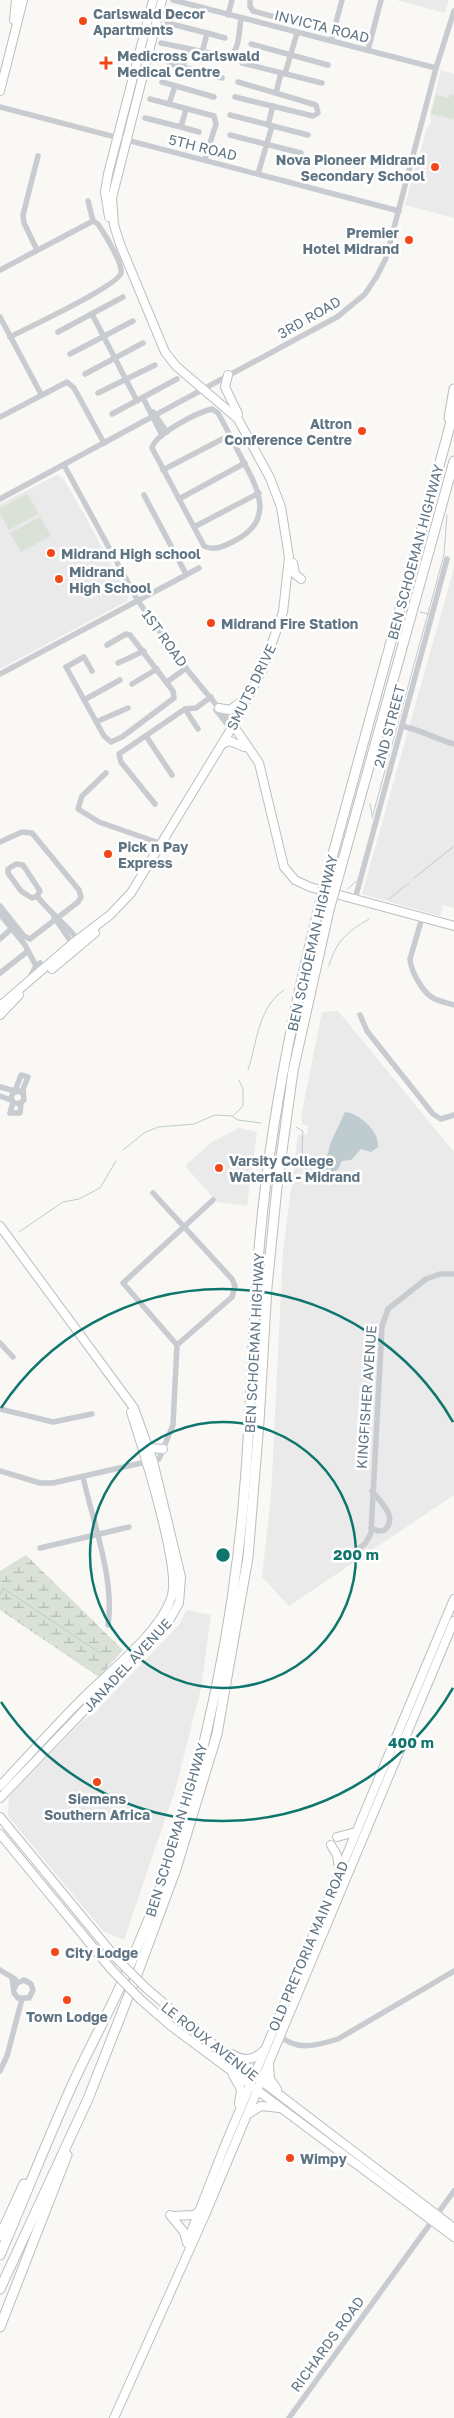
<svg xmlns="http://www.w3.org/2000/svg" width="454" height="2418" font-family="'Golos Text',sans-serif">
<defs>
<pattern id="wetland-marsh" width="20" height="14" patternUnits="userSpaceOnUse" patternTransform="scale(1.25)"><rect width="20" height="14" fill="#dae1d6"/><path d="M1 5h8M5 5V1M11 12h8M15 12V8" fill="none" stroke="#b4bbb3"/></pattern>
</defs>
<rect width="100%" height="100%" fill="#f9f8f5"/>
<g fill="#e9eae9">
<path d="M396,0h53l-4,13z"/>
<path d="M441,70l13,4v144l-49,-13 22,-77 4,-5 -1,-9z"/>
<path d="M57,475l6,3 21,36 44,82 -1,5 -127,68v-165z"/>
<path d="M454,568v340l-11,-3 -3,11 -78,-22z"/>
<path d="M338,1011l116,141v343l-165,111 -27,-29 9,-80 12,-246 15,-116h9l1,-9 -5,-1 -2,-8 21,-105z"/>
<path d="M239,1128l18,4 -10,74 -30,-4 -32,-36 27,-24z"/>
<path d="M186,1610l25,5 -10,73 -25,99 -52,153 -21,-9 -95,-115 1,-20 76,-78 9,-4 12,-13 74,-77z"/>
</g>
<path fill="url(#wetland-marsh)" d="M26,1555l97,95 -24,27 -99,-67v-39z"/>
<g fill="#dae1d6">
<path d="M450,94l4,1v24l-23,-5 5,-19 13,3z"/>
<path d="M27,494l12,20 -30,16 -9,-17v-5z"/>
<path d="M40,517l11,19 -30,16 -11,-19z"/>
</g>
<path fill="#becbcf" d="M345,1112c14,1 35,20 33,35l-7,5 -10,-3 -10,11 -9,1 -4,8 -7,5 2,5h-6l-8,5 12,-42z"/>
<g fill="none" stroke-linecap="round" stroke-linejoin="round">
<g stroke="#becbcf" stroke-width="1">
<path d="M420,612l9,2"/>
<path d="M370,804l2,11"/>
<path d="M372,818l72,-263 3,-40"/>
<path d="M414,878l39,-31"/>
<path d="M348,889l8,-8"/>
<path d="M389,899l20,-16"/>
<path d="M329,966c7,-25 18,-34 40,-47"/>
<path d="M248,1070c9,-27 10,-63 36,-80"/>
<path d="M233,1117l5,3 23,3"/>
<path d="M296,1127l7,4c-1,18 -4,41 16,49"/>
<path d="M123,1150l21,-17 14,-6 36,-3 21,-9 18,1 10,-10v-17l-4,-9"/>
<path d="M19,1232l44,-30 16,-3 21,-11 16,-27"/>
<path d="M0,1595l3,-7 97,65"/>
</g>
<g stroke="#bbbfc3" stroke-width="10">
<g id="major">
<path d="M14,20l2,-20"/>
<path d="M0,91l23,-91"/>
<path d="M109,217l-4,-25 3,-18 45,-174"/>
<path d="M228,375l-3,12 13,27"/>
<path d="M293,563l2,11 6,5"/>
<path d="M219,708l11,2 12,-9"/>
<path d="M233,725l26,38 25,104 11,13 15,7 144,39"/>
<path d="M222,744l8,-3 14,6"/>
<path d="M52,969l43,-36"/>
<path d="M0,1006l72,-62 38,-29 21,-22 100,-164 31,-58 21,-59 6,-55 -8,-50 -11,-29 -32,-59 -62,-53 -11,-14 -45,-108 -6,-19 -2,-27 50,-198"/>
<path d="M0,1015l19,-20"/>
<path d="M0,1226l134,182 19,53 28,116 -2,26 -12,21 -167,174"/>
<path d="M149,1448l14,1"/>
<path d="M0,1786c28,-30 55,-60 83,-88 26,-26 80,-68 89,-103 8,-30 -30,-149 -41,-183"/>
<path d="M0,1817l116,141"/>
<path d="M0,1834l111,135"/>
<path d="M337,1837l19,-5"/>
<path d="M331,1845l6,10 2,13"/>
<path d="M146,1988l54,46 254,194"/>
<path d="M141,2000l30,26 283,211"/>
<path d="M232,2054c11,7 22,7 31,-3"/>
<path d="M269,2065l1,14 7,10"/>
<path d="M233,2075l8,14 -2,15"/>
<path d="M248,2114l13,-8 18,2"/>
<path d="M170,2215l14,17 3,11"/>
<path d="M172,2216l22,-1 7,-5"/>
<path d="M188,2240l35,-90 231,-551"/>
<path d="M114,2418l91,-203 249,-594"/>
</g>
</g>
<g stroke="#babec1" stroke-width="11">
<g id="highway">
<path d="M449,418l5,-29"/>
<path d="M327,876l127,-465"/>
<path d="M338,878l116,-417"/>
<path d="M0,2236l24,-52"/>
<path d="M0,2255c25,-58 48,-117 74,-174 19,-41 41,-80 58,-121 31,-72 57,-150 74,-226 14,-59 25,-120 32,-180 13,-105 13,-211 22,-316 10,-111 32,-223 59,-331"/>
<path d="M0,2289l88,-190 51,-130 37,-100 41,-135 31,-177 11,-135 8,-135 10,-100 16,-116 36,-161"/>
<path d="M0,2327l67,-172"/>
</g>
</g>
<g stroke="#c8ccd0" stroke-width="5.5">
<path d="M173,0l263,68"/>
<path d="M250,0v6l3,5 44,12"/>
<path d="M228,15l4,-15"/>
<path d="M167,23l40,10 -5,20"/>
<path d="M207,33l18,5"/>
<path d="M331,41l11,-41"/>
<path d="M161,43l68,14c11,-7 10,-27 12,-39"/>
<path d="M251,44l77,21"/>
<path d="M187,49l-4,18 39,11"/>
<path d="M368,50l13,-50"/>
<path d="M242,63l80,20"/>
<path d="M169,64l14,3"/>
<path d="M285,74l12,-41"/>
<path d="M162,82l52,15"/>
<path d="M276,93l5,-20"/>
<path d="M235,97l78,19 5,-3 -2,-8 -78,-23"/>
<path d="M150,99l64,17 2,8 -11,35"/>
<path d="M169,104l6,-18"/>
<path d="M0,107l399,104"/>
<path d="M230,115l78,20"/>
<path d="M145,118l36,9 5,-18"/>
<path d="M268,125l5,-19"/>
<path d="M181,127l18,5"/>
<path d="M230,135l71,18"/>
<path d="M258,174l14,-48"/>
<path d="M37,250l-13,-27 -1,-8 15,-59"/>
<path d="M0,270l93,-49"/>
<path d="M92,314l45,87"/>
<path d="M0,317l41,77"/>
<path d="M58,332l65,-35"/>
<path d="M10,337c17,-9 108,-51 111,-64 2,-10 -17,-40 -23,-49l-5,-3 -5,-20"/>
<path d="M70,354l63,-33"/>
<path d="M85,374l58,-31"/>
<path d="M98,393l57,-28"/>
<path d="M143,398l19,37"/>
<path d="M212,409l6,4c9,16 17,32 25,48 16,29 31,59 -7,79 -9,5 -22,12 -32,6l-52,-98c3,-14 46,-36 60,-39z"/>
<path d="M153,412l14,20"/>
<path d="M112,414l65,-35"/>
<path d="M0,417l67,-35 7,6 30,55"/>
<path d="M64,465l74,136 51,71 44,53"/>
<path d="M163,470l67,-35"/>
<path d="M144,495l42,79"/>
<path d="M0,499l337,-182 28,-23 12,-18 9,-18 50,-190 18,-57"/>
<path d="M179,499l66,-36"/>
<path d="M194,527l65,-34"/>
<path d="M118,663l26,-12"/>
<path d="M92,671l-8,-14 -18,10 38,69 7,6 11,-5 52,-39 -1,-7 -43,-56 -4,-1 -19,11"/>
<path d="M0,674l199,-106"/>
<path d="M167,682l19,-14"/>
<path d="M132,684l25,-15"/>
<path d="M84,700l36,-20"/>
<path d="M185,709l13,20"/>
<path d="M216,710l15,19"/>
<path d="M96,722l32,-14"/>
<path d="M402,726c19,4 34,13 52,18"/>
<path d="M146,736l26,39"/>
<path d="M106,773l-24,23 -4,13 21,13 66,23"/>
<path d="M155,804l-34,-42 -2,-8 66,-45 11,-1 15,-11"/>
<path d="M0,842l22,-10 10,1 47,57 2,7 -3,5 -48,37 -6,-3 -24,-30"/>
<path d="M16,864l7,1 17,26 -3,5 -5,2 -11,-7 -13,-18v-4z"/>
<path d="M37,896c13,17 29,28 42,45"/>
<path d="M355,899l92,-340"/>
<path d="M0,914l25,31 11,21"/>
<path d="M54,917l20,29"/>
<path d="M422,918l-12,41c1,12 12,34 25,40 6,3 13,4 19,6"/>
<path d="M0,939l11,-10"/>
<path d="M0,973l28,-22"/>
<path d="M30,977l6,-11 4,-3"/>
<path d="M360,1015l7,16 66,83 8,5 13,-4"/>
<path d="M0,1087l15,4 6,-16 7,2 -5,12 1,11 -5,4 -6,-2 -2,-4 2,-5 6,-2 4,3"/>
<path d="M0,1096l11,4"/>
<path d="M13,1102l-3,11h10l1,-10"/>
<path d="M153,1193l79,86 3,7 -3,11 -55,48"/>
<path d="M0,1343l13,14"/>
<path d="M0,1409l53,13 39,-8"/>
<path d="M0,1471l40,12h13l106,-24 14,-34 4,-80 -54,-62 90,-83"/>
<path d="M83,1477c10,45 32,103 25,148"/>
<path d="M371,1528l7,3 7,-1c13,-14 -4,-27 -13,-39"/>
<path d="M40,1548l89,-21"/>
<path d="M349,1555l16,-11 6,-11 11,-207 6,-17 38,-30 14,-5h14"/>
<path d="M0,1970l15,9"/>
<path d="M12,1978l2,15 4,5h11l4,-8 -2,-6 -7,-4 -7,3 -3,6"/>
<path d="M280,2035c15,17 39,10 58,4l116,-68"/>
<path d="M0,2071l7,-15 15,-57"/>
<path d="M289,2418l165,-227"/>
</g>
<use href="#major" stroke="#fff" stroke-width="8"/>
<use href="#highway" stroke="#fff" stroke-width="9"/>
<g stroke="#bbbfc3" stroke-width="10" stroke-linecap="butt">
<g id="major-bridge">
<path d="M116,1958l30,30"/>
<path d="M111,1969l30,31"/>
</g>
</g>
<g stroke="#babec1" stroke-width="11" stroke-linecap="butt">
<g id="highway-bridge">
<path d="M319,907l8,-31"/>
<path d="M329,910l9,-32"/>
</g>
</g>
<use href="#major-bridge" stroke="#fff" stroke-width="8"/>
<use href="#highway-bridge" stroke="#fff" stroke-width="9"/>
</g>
<g fill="none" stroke="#0f766e" stroke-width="2.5">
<circle cx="223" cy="1555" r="133"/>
<path d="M453 1688A266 266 0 0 1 1 1702M1 1408A266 266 0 0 1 453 1422"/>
</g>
<g fill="#f44719" stroke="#fff" stroke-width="2">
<circle cx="83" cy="21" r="5"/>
<path d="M103.5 55.5h5v5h5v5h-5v5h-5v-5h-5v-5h5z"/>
<circle cx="435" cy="167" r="5"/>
<circle cx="409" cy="240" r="5"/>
<circle cx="362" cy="431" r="5"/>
<circle cx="51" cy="553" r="5"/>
<circle cx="59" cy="579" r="5"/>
<circle cx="211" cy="623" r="5"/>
<circle cx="108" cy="854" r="5"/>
<circle cx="219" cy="1168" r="5"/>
<circle cx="97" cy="1782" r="5"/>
<circle cx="55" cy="1952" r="5"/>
<circle cx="67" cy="2000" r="5"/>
<circle cx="290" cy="2158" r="5"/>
</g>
<g text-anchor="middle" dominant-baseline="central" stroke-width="5" stroke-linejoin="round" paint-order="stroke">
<g font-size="14" font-weight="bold" fill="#607584" stroke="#fff" text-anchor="start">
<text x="93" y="13">Carlswald Decor<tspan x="93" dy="16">Apartments</tspan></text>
<text x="117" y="55">Medicross Carlswald<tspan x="117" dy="16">Medical Centre</tspan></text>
<text x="425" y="159" text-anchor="end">Nova Pioneer Midrand<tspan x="425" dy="16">Secondary School</tspan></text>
<text x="399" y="232" text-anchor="end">Premier<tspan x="399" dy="16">Hotel Midrand</tspan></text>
<text x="352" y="423" text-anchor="end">Altron<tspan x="352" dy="16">Conference Centre</tspan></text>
<text x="61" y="553">Midrand High school</text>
<text x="69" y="571">Midrand<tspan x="69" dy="16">High School</tspan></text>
<text x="221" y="623">Midrand Fire Station</text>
<text x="118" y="846">Pick n Pay<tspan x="118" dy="16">Express</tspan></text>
<text x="229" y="1160">Varsity College<tspan x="229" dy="16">Waterfall - Midrand</tspan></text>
<text x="97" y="1798" text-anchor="middle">Siemens<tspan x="97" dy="16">Southern Africa</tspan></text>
<text x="65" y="1952">City Lodge</text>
<text x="67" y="2016" text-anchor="middle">Town Lodge</text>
<text x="300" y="2158">Wimpy</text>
</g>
<g font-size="14" fill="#607584" stroke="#fff">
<text transform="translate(322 26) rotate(14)">INVICTA ROAD</text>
<text transform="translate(203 147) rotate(14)">5TH ROAD</text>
<text transform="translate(309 317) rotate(-30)">3RD ROAD</text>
<text transform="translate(415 552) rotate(-75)">BEN SCHOEMAN HIGHWAY</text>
<text transform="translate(165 638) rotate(54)">1ST ROAD</text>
<text transform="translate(251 687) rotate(-64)">SMUTS DRIVE</text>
<text transform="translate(389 726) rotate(-75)">2ND STREET</text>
<text transform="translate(312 943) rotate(-77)">BEN SCHOEMAN HIGHWAY</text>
<text transform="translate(254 1343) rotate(-87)">BEN SCHOEMAN HIGHWAY</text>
<text transform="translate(366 1397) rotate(-86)">KINGFISHER AVENUE</text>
<text transform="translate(127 1665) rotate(-47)">JANADEL AVENUE</text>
<text transform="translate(176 1830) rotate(-73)">BEN SCHOEMAN HIGHWAY</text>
<text transform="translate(308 1946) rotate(-67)">OLD PRETORIA MAIN ROAD</text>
<text transform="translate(210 2041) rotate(38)">LE ROUX AVENUE</text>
<text transform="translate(327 2344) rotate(-54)">RICHARDS ROAD</text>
</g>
</g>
<circle cx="223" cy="1555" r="8" fill="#0f766e" stroke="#fff" stroke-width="2.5"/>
<g font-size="15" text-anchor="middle" font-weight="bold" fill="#0f766e" stroke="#fff" stroke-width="5" stroke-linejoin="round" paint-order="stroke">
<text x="356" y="1560">200 m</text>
<text x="411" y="1748">400 m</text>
</g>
</svg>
